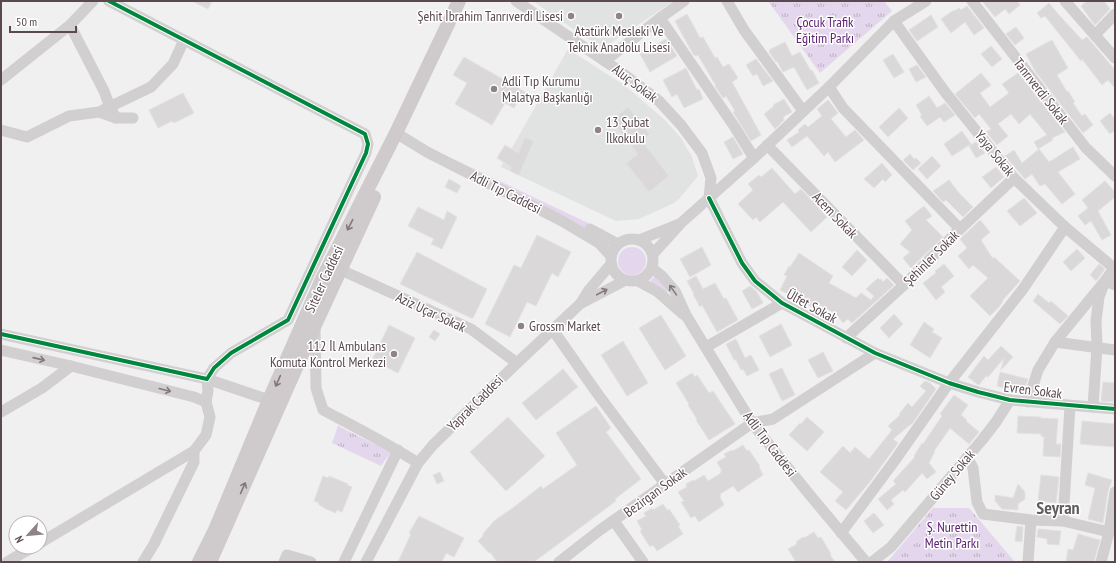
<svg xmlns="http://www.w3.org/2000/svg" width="1116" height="563" font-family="'PT Sans Narrow',sans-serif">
<defs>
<pattern id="park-tufts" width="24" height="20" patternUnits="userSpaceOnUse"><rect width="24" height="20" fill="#e4d7ed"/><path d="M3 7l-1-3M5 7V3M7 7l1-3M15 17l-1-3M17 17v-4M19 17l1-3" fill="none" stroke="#bcb0c2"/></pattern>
</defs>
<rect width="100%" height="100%" fill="#f0f0f0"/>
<g fill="#e1e2e2">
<path d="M533,1h141l-71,47 -27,-17z"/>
<path d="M568,49l56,36 42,36 15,17 11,19 6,19 -19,23 -5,4 -35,16 -23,2 -115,-54z"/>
</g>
<g fill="#e4d7ed">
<path d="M445,155l160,76 -4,7z"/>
<circle cx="632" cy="261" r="14"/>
<path d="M655,276l13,13 -1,4h-2l-15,-12z"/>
</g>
<g fill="url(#park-tufts)">
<path d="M768,1h116l8,10 -72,62z"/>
<path d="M338,426l53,26 -10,14 -49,-23z"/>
<path d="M933,508h36l46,54h-126l-1,-1z"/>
</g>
<g fill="#dad8d8" stroke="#e3e2e2">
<path d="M192,1h20l-4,8z"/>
<path d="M982,1h35l3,4 -11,9 -4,-5 -10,8z"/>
<path d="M1087,1h17l6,8 -15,16 -14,-19z"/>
<path d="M1049,3l10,12 23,25 5,-3 28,33v18l-7,-8 -6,5 -20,-26 -1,2 -36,-45 -4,2 -4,-5z"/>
<path d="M967,6l17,22 -10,7 -9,-13 -14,11 -10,-14 13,-9v1l5,-3 2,2z"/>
<path d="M687,14l13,24 3,-1 12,21 2,-1 6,10 6,-3 9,14 -6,4 29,53 -10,6 -18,-29 2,-1 -9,-15 -3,2 -8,-12h1l-18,-31 -3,1 -2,-2 -18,-33z"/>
<path d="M931,15l7,12 -21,14 -8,-11z"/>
<path d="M1016,27l8,11 -9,7 -9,-11z"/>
<path d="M666,39l11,17 -27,16 -10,-18z"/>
<path d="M1052,40l16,28 -11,7 10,17 1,-1 7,11 -2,1 9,13 3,-2 8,11 -10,8 -48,-62 -9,-17z"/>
<path d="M785,42l7,14 8,-4 11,19 1,-1 7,13 -12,7 -13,-23 -11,5 -6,-11 -1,1 -7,-10 1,-1 -1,-1z"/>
<path d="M991,46l11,13 -10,8 -11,-13z"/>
<path d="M893,54l11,18 -10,6 -11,-18z"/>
<path d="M464,57l63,36 -6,10 -3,-2 -4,7 -9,-5 -13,22 -37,-21 12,-21 -14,-8z"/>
<path d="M756,59l17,22 -10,5 -6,-12 -4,2 -7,-11z"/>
<path d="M917,65l9,12 -10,5 -7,-13z"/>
<path d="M686,68l11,22 2,-1 4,10 -19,9 -7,-14 -5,3 -9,-17z"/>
<path d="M981,73l10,12 -11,8 10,14 19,-14 -7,-9 16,-11 47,59 -13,6 1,2 -15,9 -4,-7 13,-7 -17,-21 -11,10 -8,-10 -13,10 10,12 -11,9 -11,-13 5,-3 -12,-15 -4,4 -20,-24z"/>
<path d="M183,93l11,20 -20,10 -2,-2 -14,7 -9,-18z"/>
<path d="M929,96l8,12 8,-5 10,12 -11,7 -4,-5 -13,9 -7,-10 2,-1 -6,-10z"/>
<path d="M784,99l8,13 -9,5 1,3 -9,9 -11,-15 10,-8 -1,-1z"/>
<path d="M828,100l10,13 -7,6 15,18 9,-7 9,10 -29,22 -7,-10 -4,4 -17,-20 -15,11 -5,-7 12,-8 -1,-2 7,-6 3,3 14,-11 -5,-7z"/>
<path d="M628,107l22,27 -8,7 27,35 -20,16 -23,-29 12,-9 -27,-34z"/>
<path d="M899,108l9,10 -20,19 -9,-10z"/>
<path d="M1110,113l5,6v11l-5,4 -10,-13z"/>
<path d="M962,131l9,13 -19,12 -8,-12z"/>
<path d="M525,137l9,4 -15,34 -9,-4 1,-4 -14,-9 8,-13 13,8z"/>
<path d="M733,137l10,17 -10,5 -9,-17z"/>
<path d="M976,142l9,11 -9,5 -7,-12z"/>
<path d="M1073,147l7,12 -22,13 17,22 -13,10 -17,-20 -5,2 -8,-12 -7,5 -20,-23 9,-6 8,13 17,-14 10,13z"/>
<path d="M910,154l4,5 2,-1 5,5 -8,7 -10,-10z"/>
<path d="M932,156l9,10 -14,13 -9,-10z"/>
<path d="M882,163l10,12 -7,7 -2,-3 -9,9 -10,-9z"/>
<path d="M996,167l8,10 -13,11 -9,-11z"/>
<path d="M772,168l23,26 6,-5 26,28 -16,15 -28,-30 -23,20 -4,-5 -3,3 -15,-16 15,-14 -5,-6 11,-9 2,2z"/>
<path d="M449,179l12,7 -4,7 -12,-6z"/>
<path d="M949,180l10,13 14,14 -10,10 -17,-17 -3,2 -10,-11z"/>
<path d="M1105,181l10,11v5l-17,14 13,24 -9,5 -11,-19 -6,4 -7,-9 10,-8 -6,-8z"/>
<path d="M1024,198l13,15 -17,13 -13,-15z"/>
<path d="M924,206l8,10 -6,4 17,17 -32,31 -8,-10 7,-6 -10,-8 12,-14 -7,-9z"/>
<path d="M418,207l26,13 3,-9 10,6 -15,32 -11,-5 3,-5 -26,-13z"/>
<path d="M980,220l10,12 -9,8 12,19 1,-2 26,24 -18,20 1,1 -3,3v1l-10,10 -20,-20 18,-18 -15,-13 -4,4 -11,-13 9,-8 -7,-9z"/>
<path d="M537,235l34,17 -13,25 -6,-4 -16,33 -9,-4 -17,35 -25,-13 29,-59 7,3z"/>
<path d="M702,247l9,18 -21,12 -10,-18z"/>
<path d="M1077,249l8,9 -14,13 -8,-9z"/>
<path d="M857,250l10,10 -15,16 -10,-9z"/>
<path d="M417,252l70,37 -14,29h-2l-71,-34z"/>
<path d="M799,253l34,23 -4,7 27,15 5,-5 10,7 3,-4 -8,-7 12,-11 2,2 1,-1 2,3 4,-4 7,7 -42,38 -4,-4 -5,4 -7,-9 -16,-9 -2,5 -38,-20 7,-14 -3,-1 5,-9 1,1z"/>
<path d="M944,264l10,12 -13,11 4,5 -9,8 -13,-17 13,-10 -1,-2z"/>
<path d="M1099,264l6,5 -9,12 -6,-6z"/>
<path d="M696,276l7,13 12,-6 9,16 2,-1 12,22 -21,12 -15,-27 -2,2 -7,-13h1l-7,-13z"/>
<path d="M750,286l7,6 6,11 -11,6 -10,-18z"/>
<path d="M1038,294l11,9 2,-2 17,15 -8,8 -27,-23z"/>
<path d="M894,314l9,10 -14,14 -9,-10z"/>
<path d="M661,315l25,41 -21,14 -26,-42z"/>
<path d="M924,322l10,7 -2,3 10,6 -12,20 -20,-13z"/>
<path d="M781,324l11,21 -22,12 -11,-21z"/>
<path d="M389,325l26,13 -17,35 -26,-13z"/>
<path d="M434,330l6,4 -5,7 -6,-4z"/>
<path d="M736,339l9,19 6,-3 8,15 -12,6 -4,-7 -2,1 -5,-10h-2l-8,-16z"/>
<path d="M623,341l25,42 -21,13 -26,-41z"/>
<path d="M1001,346l12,11 -12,13 3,-12 -16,19 -2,-1 -7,9 -2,-1 -9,-7 16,-21 4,4z"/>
<path d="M823,352l10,19 -15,7 -10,-18z"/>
<path d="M782,368l13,27 -13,6 -13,-27z"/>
<path d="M563,369l15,18 -42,33 -14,-17z"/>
<path d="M1000,372l28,7 -5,15 -26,-8z"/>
<path d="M692,373l3,4 2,-2 12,18 4,-2 22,33 -26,16 -13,-20 1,-1 -9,-14 1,-1 -13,-21z"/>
<path d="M925,381l5,2 6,6 -24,35h-1l-18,15 5,4 -29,40 -23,27 -11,-9 8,-9 -23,-20 23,-26 7,7 5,-6 14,12 23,-29 -4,-4 12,-11 -1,-1 9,-11 4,4 14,-16 -6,-5z"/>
<path d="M1103,382l12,1v19l-14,-1z"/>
<path d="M954,395l14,10 -7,10 6,5 -1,1 13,11 -10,12 -19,-16 -16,23h1l-6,12 7,9 -9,7 -5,-6 -17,19 -2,-2 -12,10 3,4 -7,6 -9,-11 18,-15 -3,-3 22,-24 -1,-1 8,-13 1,1 19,-28 -2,-2z"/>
<path d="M596,406l15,22 -5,4 35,47 -26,20 1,2 -82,61h-37l-7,-10 -1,1 -11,-12 5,-5v-2l11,-13 20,-14 27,-21 2,3 34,-24 -21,-32z"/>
<path d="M1018,416l23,1 -1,1 18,1 -2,25h5l-1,13 -17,-1 1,-19 -3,-1v-2l-24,-1z"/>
<path d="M508,417l37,39 -39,35 -36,-39z"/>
<path d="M807,417l17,15 -17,19 -18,-16 11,-12 1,1z"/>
<path d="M1082,421l33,3v23l-35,-3z"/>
<path d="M743,445l4,6 2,-1 11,16 -1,1 4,8 -25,17 -5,-6 -13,8 1,2 -1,1 4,8 -25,17 -4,-6 -4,2 -10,-16 3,-1 -6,-9 9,-5 -1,-3 7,-4 1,1 10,-6 4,6 13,-8 -1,-1 2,-1 -5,-9 9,-5 -2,-3 8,-4 1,1z"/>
<path d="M440,472l4,9 -7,3 -4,-9z"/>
<path d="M1088,473l24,7 -4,11 -5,32 -15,-4 7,-31 -10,-3z"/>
<path d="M1041,475l18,2 -3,26 -18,-2z"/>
<path d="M323,476l5,2 1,-2 19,8 -1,1 5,2 -10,25 -5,-2 -1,3 -10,-4 -8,-5 1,-1 -5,-2z"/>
<path d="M1018,484l7,8v7l-7,5v6l-16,-1 -7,-8v-6l18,3z"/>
<path d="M663,504l4,6 2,-1 11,16 -2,1 5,8 -26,17 -4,-6 -3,2 -10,-16 2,-1 -5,-9 9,-5 -2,-3 8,-5 1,2z"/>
<path d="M874,513l10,12 -11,8 -9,-12z"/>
<path d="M419,516l45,22 -10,19 -8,-4 -4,9h-44l13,-28 -2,-1z"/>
<path d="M1017,526l6,1 -1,15 -7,-1z"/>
<path d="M1038,529l23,2 -2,14 -12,-1v-5l-10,-2z"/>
<path d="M814,532l4,6 3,-1 10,17 -1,1 5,7h-39l-8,-13 9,-5 -1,-2 7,-5 1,1z"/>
<path d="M1078,534l22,6 -6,22h-28l2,-13 5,1z"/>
</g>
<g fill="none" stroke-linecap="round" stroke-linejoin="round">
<g stroke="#d2cfd0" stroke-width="11">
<path d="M93,1l-23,24 34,66 6,16 6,11"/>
<path d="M516,1l102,69 41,31 22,24 21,28 9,25 -2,20"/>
<path d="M727,1l17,29 59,81"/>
<path d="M972,1l114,147 29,28"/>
<path d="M1065,1l50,57"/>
<path d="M660,18l74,108 20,32"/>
<path d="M894,21l51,71 69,86 51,49 49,41"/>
<path d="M1095,35l20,-21"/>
<path d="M605,61l55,-43 24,-17"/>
<path d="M1,80l69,-55"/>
<path d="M829,87l14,21 117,121"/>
<path d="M103,110l48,-23 22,-23 11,-24"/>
<path d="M1,130l26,7 42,-21 30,-4 17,6h17"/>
<path d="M396,133l31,19 135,69 37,22 12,13"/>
<path d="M767,145l137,140"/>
<path d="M709,198l33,65 13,18 27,22 93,50 74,30 29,9 32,8 105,9"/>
<path d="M590,229l28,15"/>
<circle cx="632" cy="260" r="21"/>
<path d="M639,240l40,-16"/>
<path d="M653,254l28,-31 73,-65 75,-71 65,-66 32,-20"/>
<path d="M652,268l10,8 13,15 12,26 65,106 57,71 57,68"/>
<path d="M341,270l130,59 46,34"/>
<path d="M638,281l20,11 25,22"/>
<path d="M581,303l8,-13 22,-26"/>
<path d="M315,326l1,62 7,22c32,17 64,33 95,53"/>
<path d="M553,330l44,63 68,91"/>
<path d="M1,334l206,45 7,-11 17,-15 57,-33 78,-167 2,-9 -3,-10 -256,-133"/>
<path d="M846,338l58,-53 56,-56 54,-51"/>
<path d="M1055,342l60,8"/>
<path d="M706,347l76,-44"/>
<path d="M1,350l70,16 123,31 12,5"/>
<path d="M1028,402l10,-32 17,-28 50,-61 10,-14"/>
<path d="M1093,407l4,-60 -1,-26 3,-24 6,-16 10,4"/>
<path d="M1,412l41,-24 29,-22"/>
<path d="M967,457l6,11 4,34 6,12 48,6 32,1 46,11"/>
<path d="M614,521l29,41"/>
<path d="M1063,521l7,-115"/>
<path d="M841,533l52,-70 56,-80 74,-94 42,-62"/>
<path d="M40,543l154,-92 12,-16 4,-18 -4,-15 2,-11 -1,-12 62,21"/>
<path d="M7,562l26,-15"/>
<path d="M143,562l11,-18 40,-82v-11"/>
<path d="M284,562l3,-7 24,7"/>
<path d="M344,562l54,-112"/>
<path d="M366,562l52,-99 15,-18 84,-82 63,-59 44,-23"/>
<path d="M559,562l41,-32 152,-107 21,-4 102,-66"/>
<path d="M872,562l19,-15 91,-107 14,-18 14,-22"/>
<path d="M1028,562l3,-42"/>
<path d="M1101,562l8,-30 6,-40"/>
</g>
<g stroke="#cfcacb" stroke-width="14">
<path d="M199,562l16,-32 54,-130 53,-121 74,-146 63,-132"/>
<path d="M210,562l105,-237 59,-128"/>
</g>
<g stroke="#fff" stroke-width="6">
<g id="cycleway">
<path d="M709,198l33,65 13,18 27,22 93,50 74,30 29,9 32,8 105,9"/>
<path d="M1,334l206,45 7,-11 17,-15 57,-33 78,-167 2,-9 -3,-10 -256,-133"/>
</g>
</g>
<use href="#cycleway" stroke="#00873e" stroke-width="4"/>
</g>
<defs><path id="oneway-shaft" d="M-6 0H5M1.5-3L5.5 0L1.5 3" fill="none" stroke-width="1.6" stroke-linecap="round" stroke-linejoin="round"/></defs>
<g stroke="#83767a">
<use href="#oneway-shaft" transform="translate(350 225) rotate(117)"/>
<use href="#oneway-shaft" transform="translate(278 381) rotate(114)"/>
<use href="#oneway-shaft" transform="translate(243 488) rotate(-66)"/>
</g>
<g stroke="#84787c">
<use href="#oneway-shaft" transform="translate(673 290) rotate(-125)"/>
<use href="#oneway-shaft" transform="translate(602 292) rotate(-28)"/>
<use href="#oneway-shaft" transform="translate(39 359) rotate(13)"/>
<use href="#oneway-shaft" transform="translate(165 390) rotate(14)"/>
</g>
<g fill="#8e8387" stroke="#fff" stroke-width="1.5">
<circle cx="571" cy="16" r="4"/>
<circle cx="619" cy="16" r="4"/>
<circle cx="494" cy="89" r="4"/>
<circle cx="598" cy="130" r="4"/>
<circle cx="521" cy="326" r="4"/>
<circle cx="394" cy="354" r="4"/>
</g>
<g text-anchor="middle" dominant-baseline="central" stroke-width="3" stroke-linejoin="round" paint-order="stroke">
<g font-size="14" fill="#5a494f" stroke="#fff" text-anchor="start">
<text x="563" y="16" text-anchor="end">Şehit İbrahim Tanrıverdi Lisesi</text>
<text x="619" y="31" text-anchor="middle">Atatürk Mesleki Ve<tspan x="619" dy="16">Teknik Anadolu Lisesi</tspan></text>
<text x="502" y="81">Adli Tıp Kurumu<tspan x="502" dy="16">Malatya Başkanlığı</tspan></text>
<text x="606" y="122">13 Şubat<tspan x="606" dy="16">İlkokulu</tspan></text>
<text x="529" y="326">Grossm Market</text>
<text x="386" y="346" text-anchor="end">112 İl Ambulans<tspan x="386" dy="16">Komuta Kontrol Merkezi</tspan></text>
</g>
<g font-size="14" fill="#5d2274" stroke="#fff">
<text x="825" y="22">Çocuk Trafik<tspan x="825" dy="16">Eğitim Parkı</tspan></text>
<text x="952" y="527">Ş. Nurettin<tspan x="952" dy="16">Metin Parkı</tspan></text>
</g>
<g font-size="14" fill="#5a494f" stroke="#fff">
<text transform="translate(635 83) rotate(37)">Aluç Sokak</text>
<text transform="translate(1041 91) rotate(52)">Tanrıverdi Sokak</text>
<text transform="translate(995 153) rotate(51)">Yaya Sokak</text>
<text transform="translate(506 192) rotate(27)">Adli Tıp Caddesi</text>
<text transform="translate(835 215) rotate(46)">Acem Sokak</text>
<text transform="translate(931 258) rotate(-45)">Şehinler Sokak</text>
<text transform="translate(324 279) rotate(-65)">Siteler Caddesi</text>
<text transform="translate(812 306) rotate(29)">Ülfet Sokak</text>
<text transform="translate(431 312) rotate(25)">Aziz Uçar Sokak</text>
<text transform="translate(1033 390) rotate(7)">Evren Sokak</text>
<text transform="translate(475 403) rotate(-45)">Yaprak Caddesi</text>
<text transform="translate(770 444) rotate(53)">Adli Tıp Caddesi</text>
<text transform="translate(952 475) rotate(-50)">Güney Sokak</text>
<text transform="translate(655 492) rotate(-36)">Bezirgan Sokak</text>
</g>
<g font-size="18" font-weight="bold" fill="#635c5e" stroke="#fff">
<text x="1058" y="507">Seyran</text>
</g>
</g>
<rect width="1116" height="563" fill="none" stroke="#5a494f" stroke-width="4"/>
<g transform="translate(28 535) rotate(243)"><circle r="19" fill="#ffffff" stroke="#bdb6b9"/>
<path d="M0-3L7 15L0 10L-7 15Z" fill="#8e8387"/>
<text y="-6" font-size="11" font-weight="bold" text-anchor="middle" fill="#5a494f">N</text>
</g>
<path d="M10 26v6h66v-6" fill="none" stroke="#5a494f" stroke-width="2"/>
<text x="16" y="26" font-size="12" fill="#5a494f" stroke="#ffffff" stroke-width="3" paint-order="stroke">50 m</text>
</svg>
